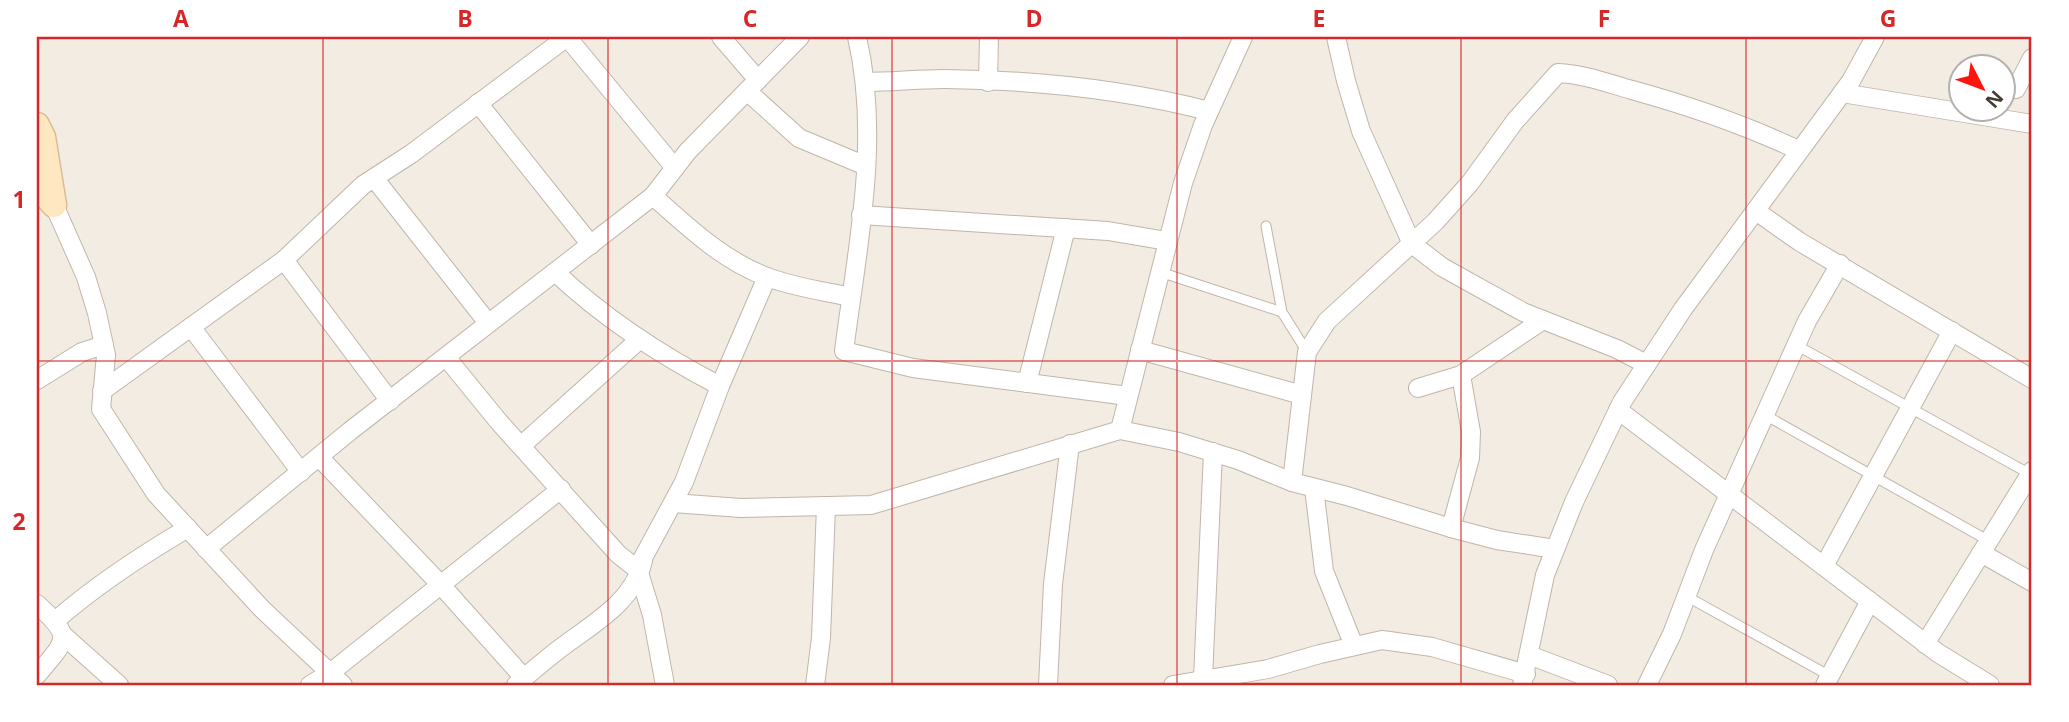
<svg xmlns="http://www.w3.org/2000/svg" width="2069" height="722" font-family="'Open Sans',sans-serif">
<rect width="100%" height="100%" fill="#f2ece3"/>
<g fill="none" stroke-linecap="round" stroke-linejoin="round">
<g stroke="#c1b5a9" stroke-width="11">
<g id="lane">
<path d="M1266,226l16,86 25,40"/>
<path d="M1160,272l122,40"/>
<path d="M1796,345l234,129"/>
<path d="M1765,415l224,126"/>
<path d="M1686,596l144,80"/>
</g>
</g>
<g stroke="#c1b5a9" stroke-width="20">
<g id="street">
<path d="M567,37l108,131"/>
<path d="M721,37l37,43"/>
<path d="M857,37c24,103 0,211 -13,314l69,17 215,28"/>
<path d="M1336,37l10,44 15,50 51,113 30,23 81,45 94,37 29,15"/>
<path d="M865,82c26,0 53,-3 80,-3 88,1 178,10 264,32"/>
<path d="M988,82l1,-45"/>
<path d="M2016,89l16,-31"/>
<path d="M747,91l52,47 67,28"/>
<path d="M1842,93l190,31"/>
<path d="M478,103l113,142"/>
<path d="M374,178l114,145"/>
<path d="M653,196c35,31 69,64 114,81 26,10 56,14 84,20"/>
<path d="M54,205l32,72 11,36 9,42 -5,54 55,85 106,115 81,76"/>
<path d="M1756,211l44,31 232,137"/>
<path d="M861,215l247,16 59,10"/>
<path d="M284,260l106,141"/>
<path d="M555,272c49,46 105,83 165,114"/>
<path d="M191,327l110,145"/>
<path d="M1140,350l162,45"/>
<path d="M446,357l53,65 119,132 15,12 5,1 46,-85 36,-96 47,-109"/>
<path d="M37,380l45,-28 22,-7"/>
<path d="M1027,383l39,-155"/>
<path d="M1418,388l43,-13 82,-55"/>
<path d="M102,391l182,-131 79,-75 48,-31 156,-117"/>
<path d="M1618,410l320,243 52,32"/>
<path d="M1120,430l63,-247 20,-58 40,-88"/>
<path d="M522,445l118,-106"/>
<path d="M319,457l122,128 83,93"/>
<path d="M1292,482l15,-130 20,-31 108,-99 35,-39 45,-62 43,-48c26,1 49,10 74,17 58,16 111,34 166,60"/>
<path d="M1314,488l10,83 30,75"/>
<path d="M673,503l68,5 130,-3 249,-75 59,12 59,18 54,22 55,14 104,32 46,12 58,9"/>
<path d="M1451,528l19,-70 1,-26 -10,-57"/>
<path d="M206,549l144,-118 303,-235 35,-45 112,-114"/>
<path d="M1981,553l51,29"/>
<path d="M1824,566l128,-235"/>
<path d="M640,576l12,39 13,70"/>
<path d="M37,604c37,34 30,35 0,71"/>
<path d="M55,621c40,-35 87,-66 133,-93"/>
<path d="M64,636l55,49"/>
<path d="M1925,644l107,-173"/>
<path d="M1529,655l79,30"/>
<path d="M1203,679l10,-227"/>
<path d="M310,685l20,-12 231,-184"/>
<path d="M516,685c15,-13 30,-26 46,-38 32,-24 71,-45 81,-86"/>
<path d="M815,685l6,-47 5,-132"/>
<path d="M1048,685l5,-101 17,-140"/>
<path d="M1173,685l95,-16 52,-15 62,-14 50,7 94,27"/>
<path d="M1522,685l23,-110 29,-73 48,-100 61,-93 168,-228 24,-44"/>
<path d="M1647,685l25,-51 32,-84 103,-229 33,-57"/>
<path d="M1825,685l45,-84"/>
</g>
</g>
<g stroke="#d8bd93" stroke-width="27">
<path id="secondary" d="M37,125l6,12 11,68 -17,-19"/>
</g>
<use href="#lane" stroke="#fff" stroke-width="9"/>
<use href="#street" stroke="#fff" stroke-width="18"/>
<use href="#secondary" stroke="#ffe8c1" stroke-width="24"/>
</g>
<path fill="none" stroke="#d62828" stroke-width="2" stroke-opacity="0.55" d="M323,37v648M608,37v648M892,37v648M1177,37v648M1461,37v648M1746,37v648M37,361h1995"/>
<rect width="2069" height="722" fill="none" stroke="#ffffff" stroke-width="77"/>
<g transform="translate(1982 88) rotate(132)"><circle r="33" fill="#ffffff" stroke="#b4b1ad" stroke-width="2"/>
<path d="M0-5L12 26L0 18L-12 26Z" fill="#ff140e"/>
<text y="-10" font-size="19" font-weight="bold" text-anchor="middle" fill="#443c33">N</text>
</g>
<rect x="38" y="38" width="1992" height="646" fill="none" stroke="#d62828" stroke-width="2.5"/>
<g font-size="23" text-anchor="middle" font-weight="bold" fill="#d62828">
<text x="181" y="27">A</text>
<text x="465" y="27">B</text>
<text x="750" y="27">C</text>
<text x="1034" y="27">D</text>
<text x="1319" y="27">E</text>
<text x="1604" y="27">F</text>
<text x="1888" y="27">G</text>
<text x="19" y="208">1</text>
<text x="19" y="530">2</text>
</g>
</svg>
